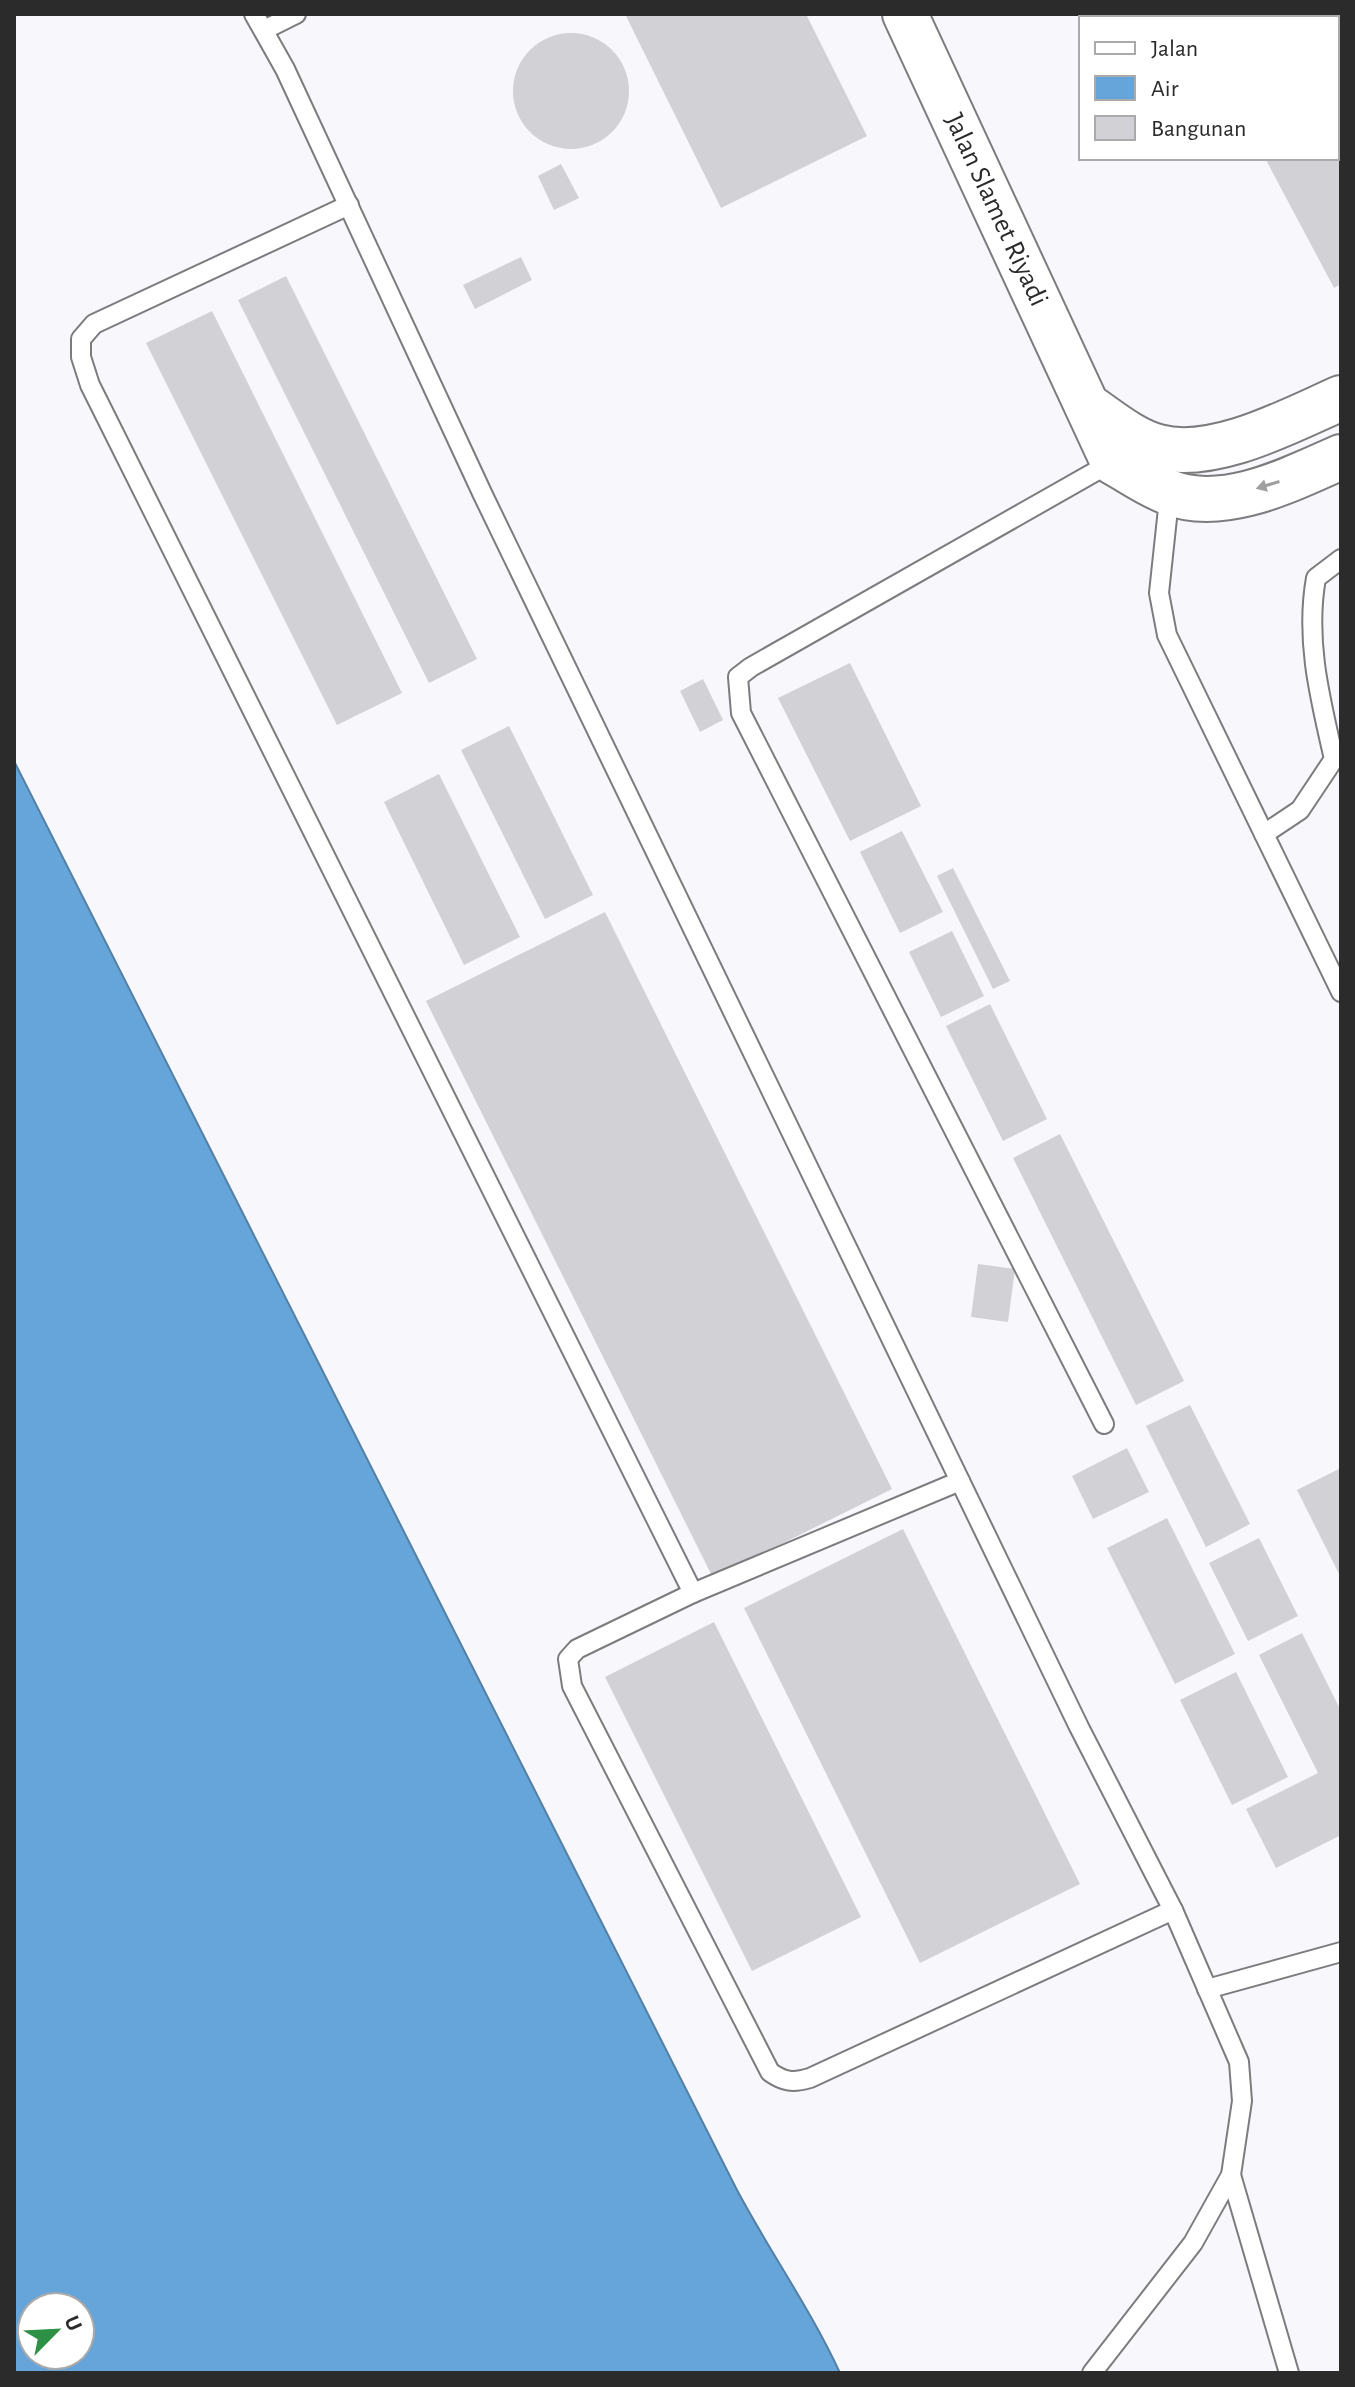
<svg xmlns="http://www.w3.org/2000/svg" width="1355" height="2387" font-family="'Alegreya Sans',sans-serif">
<rect width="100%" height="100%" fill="#f8f7fb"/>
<path fill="#66a5d9" stroke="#5480a5" stroke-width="2" fill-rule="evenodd" d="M14,761l723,1429c33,62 74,120 103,183h-826zM32,2307h48v48h-48z"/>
<g fill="#d2d1d5">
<path d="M625,14h181l61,122 -146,72z"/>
<path d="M1190,14h147l-8,4h-137z"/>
<circle cx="571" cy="91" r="58"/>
<path d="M1337,76l4,8v200l-7,4 -69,-130h72z"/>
<path d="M561,164l18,34 -25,12 -16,-34z"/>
<path d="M521,257l11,23 -57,29 -12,-24z"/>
<path d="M286,276l191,383 -48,24 -191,-383z"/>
<path d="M212,311l190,382 -65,32 -191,-382z"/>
<path d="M850,663l71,143 -71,35 -72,-143z"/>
<path d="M703,679l20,41 -23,12 -20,-41z"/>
<path d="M509,726l84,169 -48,24 -84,-169z"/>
<path d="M439,774l81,163 -56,28 -80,-163z"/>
<path d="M902,831l41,81 -43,21 -40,-81z"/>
<path d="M953,868l57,113 -17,8 -56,-113z"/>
<path d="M605,912l287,577 -179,89 -287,-577z"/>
<path d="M952,931l32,65 -43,21 -32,-65z"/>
<path d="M990,1004l57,115 -44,22 -57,-115z"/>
<path d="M1060,1134l124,247 -48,24 -123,-247z"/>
<path d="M978,1264l37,5 -7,53 -37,-5z"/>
<path d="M1190,1405l60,119 -44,23 -60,-121z"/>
<path d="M1127,1448l22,44 -56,27 -21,-43z"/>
<path d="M1341,1468v110l-44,-88z"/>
<path d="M1167,1518l68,136 -60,30 -68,-136z"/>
<path d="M903,1529l177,355 -160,79 -176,-355z"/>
<path d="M1259,1538l39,78 -50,25 -39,-78z"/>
<path d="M714,1622l147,295 -109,54 -147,-294z"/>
<path d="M1302,1633l39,78v124l-65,33 -30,-59 72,-36 -59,-118z"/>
<path d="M1236,1672l52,105 -56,28 -52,-105z"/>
</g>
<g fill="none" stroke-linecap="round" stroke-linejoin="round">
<g stroke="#7c7b7e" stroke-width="22">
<g id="lane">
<path d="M254,14l31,55 198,426 596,1232 94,183 66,152 3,39 -11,74"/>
<path d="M264,30l32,-16"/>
<path d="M349,205l-255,119 -13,15v18l9,28 603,1208 -116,56 -9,10 4,27 198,386c14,10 23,11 40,6l363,-168"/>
<path d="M1170,490l-11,103 8,42 174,357"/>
<path d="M1264,834l36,-24 34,-51c-14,-61 -29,-119 -18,-181l25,-19"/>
<path d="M1104,1424l-363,-711 -3,-36 13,-10 363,-206"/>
<path d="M693,1593l267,-112"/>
<path d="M1207,1989l134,-37"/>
<path d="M1092,2373l101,-130 38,-68 58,198"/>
</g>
</g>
<g stroke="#7c7b7e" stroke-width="48">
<g id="secondary">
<path id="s1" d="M905,14l208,448c18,10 36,23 55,30 56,22 123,-13 173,-35"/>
<path d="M1088,406c22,15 44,34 70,41 56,15 133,-27 183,-49"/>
</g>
</g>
<use href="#lane" stroke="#fff" stroke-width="18"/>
<use href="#secondary" stroke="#fff" stroke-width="44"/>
</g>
<defs><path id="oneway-solid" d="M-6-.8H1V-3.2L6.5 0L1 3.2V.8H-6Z" transform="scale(2)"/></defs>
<use fill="#a0a0a0" href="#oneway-solid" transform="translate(1268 485) rotate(163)"/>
<g text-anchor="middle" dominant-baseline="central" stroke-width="6" stroke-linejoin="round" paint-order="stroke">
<g font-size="28" fill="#2b2b2c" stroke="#fff">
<text stroke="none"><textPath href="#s1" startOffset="216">Jalan Slamet Riyadi</textPath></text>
</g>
</g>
<rect width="1355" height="2387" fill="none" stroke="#2b2b2c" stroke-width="32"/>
<rect x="1079" y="16" width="260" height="144" fill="#ffffff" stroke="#aaaaab" stroke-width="2"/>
<rect x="1095" y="42" width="40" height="12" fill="#ffffff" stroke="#aaaaab" stroke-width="2"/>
<text x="1151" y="56" font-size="24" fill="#2b2b2c">Jalan</text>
<rect x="1095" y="76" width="40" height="24" fill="#66a5d9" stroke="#aaaaab" stroke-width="2"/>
<text x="1151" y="96" font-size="24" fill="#2b2b2c">Air</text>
<rect x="1095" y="116" width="40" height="24" fill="#d2d1d5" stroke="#aaaaab" stroke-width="2"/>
<text x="1151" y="136" font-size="24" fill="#2b2b2c">Bangunan</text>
<g transform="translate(56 2331) rotate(66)"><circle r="38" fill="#ffffff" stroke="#aaaaab" stroke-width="2"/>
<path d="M0-6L14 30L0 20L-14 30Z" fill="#2c9045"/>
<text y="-12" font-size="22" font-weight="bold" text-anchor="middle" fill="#2b2b2c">U</text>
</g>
</svg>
